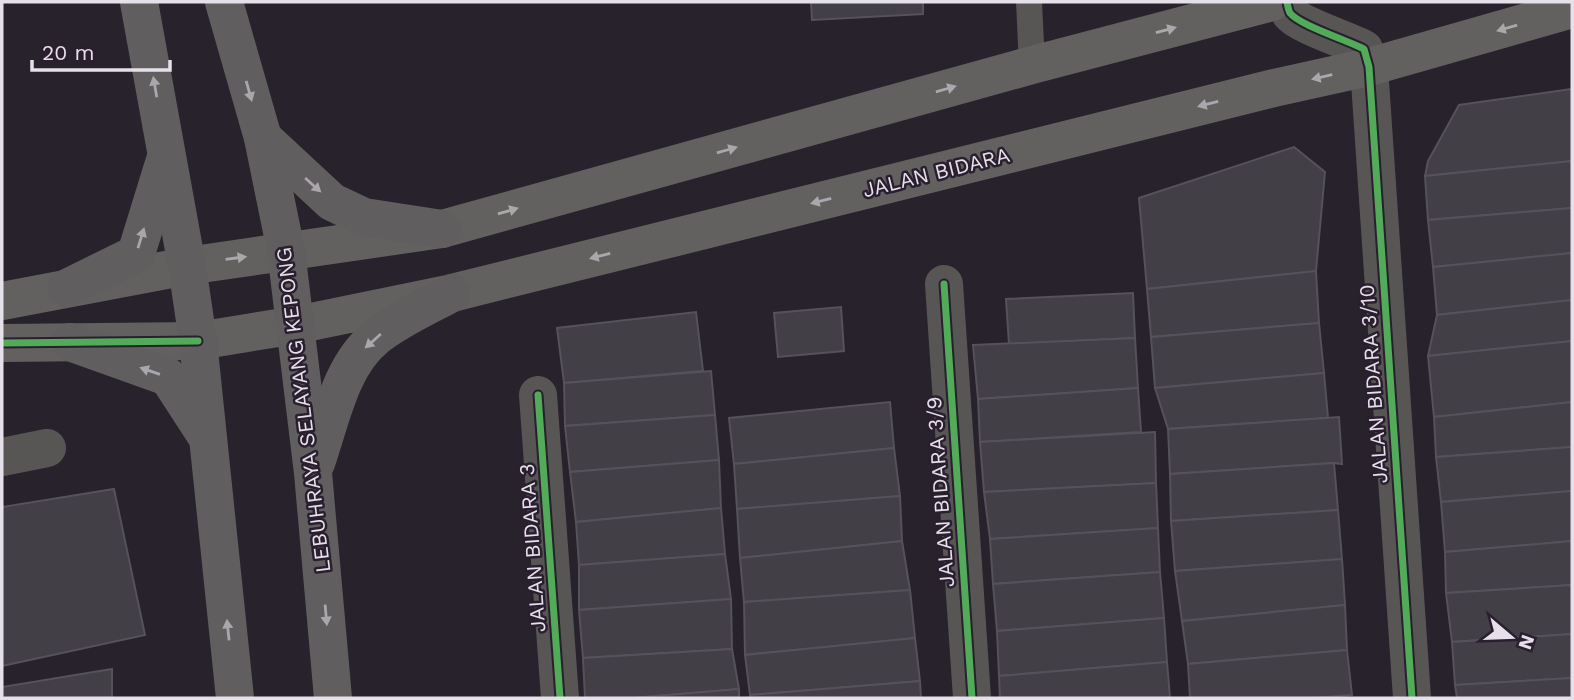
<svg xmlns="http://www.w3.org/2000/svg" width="1574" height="700" font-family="'Work Sans',sans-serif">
<rect width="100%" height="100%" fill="#28222c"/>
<g fill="#433f46" stroke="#56515a" stroke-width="2">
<path d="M811,2h112v12l-111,6z"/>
<path d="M1572,89v72l-147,15 3,-15 31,-56z"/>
<path d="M1294,147l31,25 -9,99 -169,18 -8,-91z"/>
<path d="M1572,161v47l-144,12 -3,-44z"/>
<path d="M1572,208v45l-139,14 -5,-47z"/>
<path d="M1572,253v47l-135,15 -4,-48z"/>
<path d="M1316,271l3,52 -168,14 -4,-48z"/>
<path d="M1133,293l2,45 -126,6 -3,-45z"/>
<path d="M1572,300v41l-144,15 9,-41z"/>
<path d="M841,307l3,44 -66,6 -4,-44z"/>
<path d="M696,312l7,59 -139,12 -7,-55z"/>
<path d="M1319,323l5,50 -169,15 -4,-51z"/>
<path d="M1135,338l3,50 -160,11 -5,-54z"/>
<path d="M1572,341v61l-138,15 -6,-61z"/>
<path d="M711,371l4,44 -150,11 -1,-43z"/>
<path d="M1324,373l4,45 -160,11 -13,-41z"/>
<path d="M1138,388l3,44 -161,10 -2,-43z"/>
<path d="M890,402l4,46 -160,16 -5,-46z"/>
<path d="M1572,402v45l-136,10 -2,-40z"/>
<path d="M715,415l4,45 -149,12 -5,-46z"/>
<path d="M1339,417l3,47 -8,-1 -164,11 -2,-45z"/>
<path d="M1155,432l1,51 -172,9 -4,-50z"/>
<path d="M1572,447v44l-131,11 -5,-45z"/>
<path d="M894,448l6,48 -163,13 -3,-45z"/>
<path d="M719,460l2,48 -145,14 -6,-50z"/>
<path d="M1334,463l4,47 -167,11 -1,-47z"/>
<path d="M1156,483l2,45 -168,11 -6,-47z"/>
<path d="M114,489l31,146 -143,31v-159z"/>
<path d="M1572,491v50l-127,11 -4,-50z"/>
<path d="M900,496l2,45 -162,17 -3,-49z"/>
<path d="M721,508l4,46 -146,11 -3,-43z"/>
<path d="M1338,510l4,49 -167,12 -4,-50z"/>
<path d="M1158,528l2,44 -167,12 -3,-45z"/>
<path d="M902,541l8,49 -166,12 -4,-44z"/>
<path d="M1572,541v44l-126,8 -1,-41z"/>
<path d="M725,554l6,45 -152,11v-45z"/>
<path d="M1342,559l3,46 -163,16 -7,-50z"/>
<path d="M1160,572l4,46 -167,13 -4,-47z"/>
<path d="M1572,585v49l-120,8 -6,-49z"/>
<path d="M910,590l5,48 -170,17 -1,-53z"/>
<path d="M731,599l1,50 -149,9 -4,-48z"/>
<path d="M1345,605l2,45 -159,14 -6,-43z"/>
<path d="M1164,618l3,44 -168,14 -2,-45z"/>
<path d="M1572,634v44l-117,7 -3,-43z"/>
<path d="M915,638l5,43 -170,14 -5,-40z"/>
<path d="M732,649l7,40 -107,9h-47l-2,-40z"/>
<path d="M1347,650l5,45 -40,3h-122l-2,-34z"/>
<path d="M1167,662l3,36h-170l-1,-22z"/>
<path d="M112,669v29h-110v-11z"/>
<path d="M1572,678v20h-115l-2,-13z"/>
<path d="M920,681l1,17h-171v-3z"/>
<path d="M739,689v9h-107z"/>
</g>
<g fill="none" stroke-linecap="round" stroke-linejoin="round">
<path stroke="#575655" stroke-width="26" d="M1029,2l3,63"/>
<g stroke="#575655" stroke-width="38">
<path d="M1287,2c0,1 2,10 3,11 9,12 57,27 74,36l5,18 43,631"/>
<path d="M944,284l28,414"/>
<path d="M538,395l22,303"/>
<path d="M2,457l45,-9"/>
</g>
<g stroke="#63615f" stroke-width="38">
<path d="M2,301l185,-35 255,-37 590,-164 240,-63"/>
<path d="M2,343l196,-2 98,-16 156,-32 822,-205 95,-21 203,-58"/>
</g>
<g stroke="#615e5f" stroke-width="38">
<path d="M139,2l48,264 11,75 37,357"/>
<path d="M224,2l39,136 23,113 27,222 20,225"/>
<path d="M263,138l69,64 32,15 78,12"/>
<path d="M67,288l69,-34 29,-94"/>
<path d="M70,342l98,35 37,57"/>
<path d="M316,463c15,-43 24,-97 60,-126 21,-17 52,-31 76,-44"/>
</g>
<g stroke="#291f2f" stroke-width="11">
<g id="cycleway">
<path d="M1287,2c0,1 2,10 3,11 9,12 57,27 74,36l5,18 43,631"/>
<path d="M944,284l28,414"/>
<path d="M2,343l196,-2"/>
<path d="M538,395l22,303"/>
</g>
</g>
<use href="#cycleway" stroke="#51ab58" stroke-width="7"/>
</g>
<defs><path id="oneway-solid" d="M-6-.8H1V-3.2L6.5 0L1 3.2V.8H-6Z" transform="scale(1.75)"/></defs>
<g fill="#aba7ac">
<use href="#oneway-solid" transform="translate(1507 28) rotate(164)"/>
<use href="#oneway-solid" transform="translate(1166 30) rotate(-15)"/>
<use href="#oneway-solid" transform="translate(1322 77) rotate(167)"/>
<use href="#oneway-solid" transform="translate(946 89) rotate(-16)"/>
<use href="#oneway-solid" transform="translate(1208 104) rotate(166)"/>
<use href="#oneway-solid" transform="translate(727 150) rotate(-16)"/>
<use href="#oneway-solid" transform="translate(821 201) rotate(166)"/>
<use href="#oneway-solid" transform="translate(508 211) rotate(-16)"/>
<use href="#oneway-solid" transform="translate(600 256) rotate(166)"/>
<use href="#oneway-solid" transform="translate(236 258) rotate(-8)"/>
</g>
<g fill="#aaa6ac">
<use href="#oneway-solid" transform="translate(155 87) rotate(-100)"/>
<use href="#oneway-solid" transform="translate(249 91) rotate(74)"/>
<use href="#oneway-solid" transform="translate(313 185) rotate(42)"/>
<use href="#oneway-solid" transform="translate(141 238) rotate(-73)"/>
<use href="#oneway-solid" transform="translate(373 341) rotate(138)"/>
<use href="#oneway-solid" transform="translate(150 371) rotate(-161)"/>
<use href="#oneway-solid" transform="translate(326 615) rotate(85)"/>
<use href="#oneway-solid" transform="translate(228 630) rotate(-96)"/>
</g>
<g text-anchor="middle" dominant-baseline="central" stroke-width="5" stroke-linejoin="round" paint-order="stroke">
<g font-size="21" fill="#e6e0eb" stroke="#291f2f">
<text transform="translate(936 172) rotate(-14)">JALAN BIDARA</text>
<text transform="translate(1373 384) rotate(-94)">JALAN BIDARA 3/10</text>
<text transform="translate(303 410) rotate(-97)">LEBUHRAYA SELAYANG KEPONG</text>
<text transform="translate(940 492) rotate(-94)">JALAN BIDARA 3/9</text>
<text transform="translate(532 548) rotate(-94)">JALAN BIDARA 3</text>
</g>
</g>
<rect width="1574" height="700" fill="none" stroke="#e6e0eb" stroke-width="7"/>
<g transform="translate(1511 637) rotate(109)" stroke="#291f2f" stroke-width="5" paint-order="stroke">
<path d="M0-5L12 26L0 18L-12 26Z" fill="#e6e0eb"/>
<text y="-10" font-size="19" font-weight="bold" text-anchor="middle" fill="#e6e0eb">N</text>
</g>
<path d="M32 60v10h138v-10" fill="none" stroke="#e6e0eb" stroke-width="3.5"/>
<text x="42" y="60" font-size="21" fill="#e6e0eb" stroke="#291f2f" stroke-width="5" paint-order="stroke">20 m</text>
</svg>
